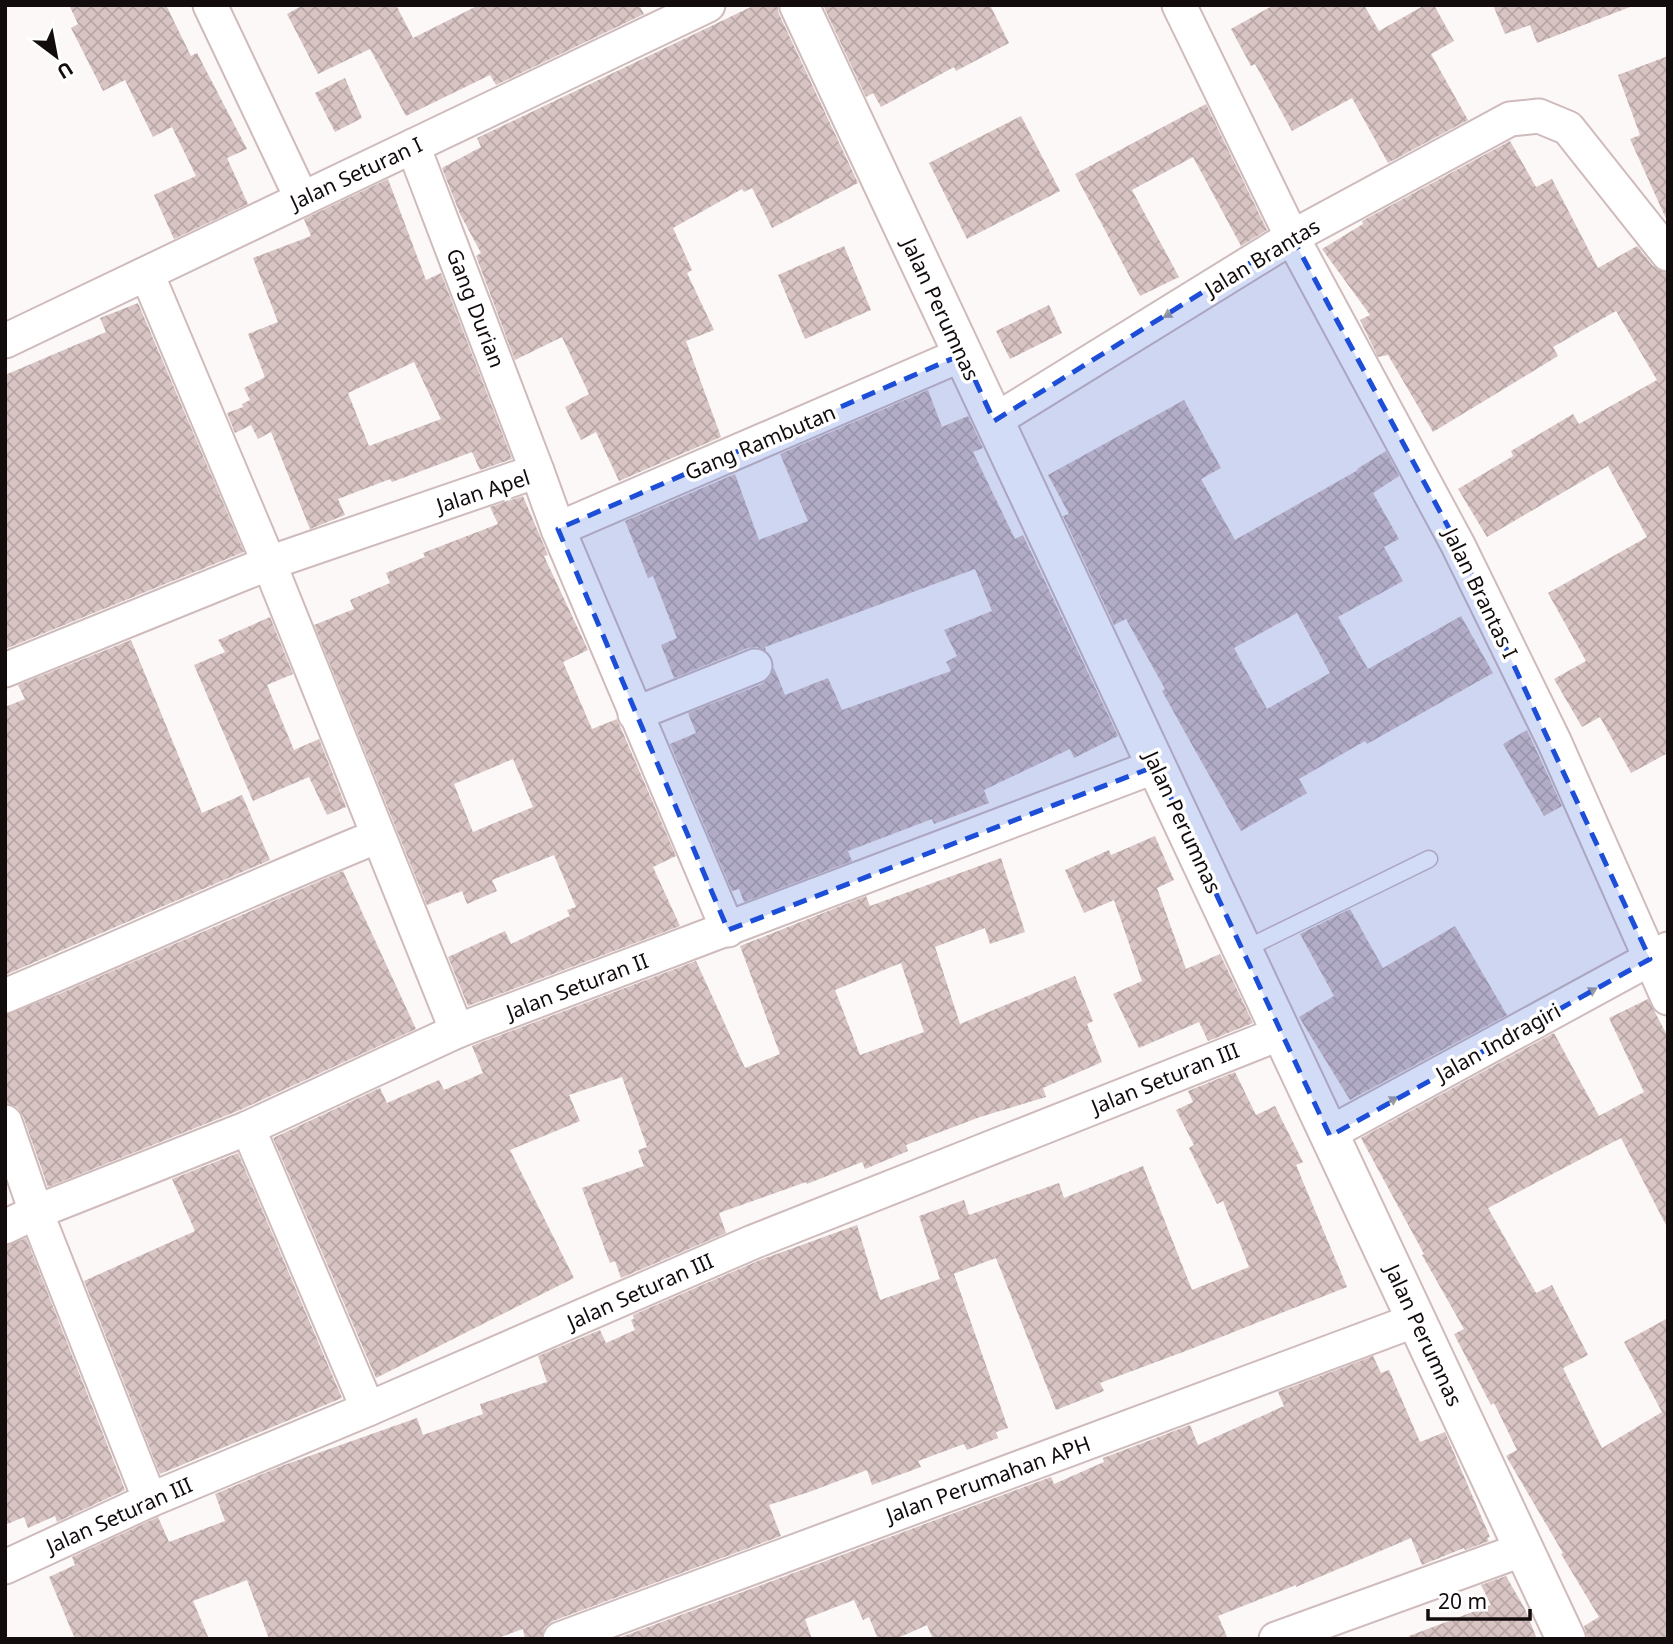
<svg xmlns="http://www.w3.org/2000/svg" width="1673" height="1644" font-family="'Noto Sans',sans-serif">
<defs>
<pattern id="building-cross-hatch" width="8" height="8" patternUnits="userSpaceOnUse" patternTransform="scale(1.75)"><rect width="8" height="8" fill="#d8c4c3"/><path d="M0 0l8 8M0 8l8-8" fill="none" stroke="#b8a7a6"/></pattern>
</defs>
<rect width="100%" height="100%" fill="#fcf8f8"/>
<g fill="url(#building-cross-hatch)" fill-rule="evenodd">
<path d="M69,5h97l25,51 6,-3 50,96 -20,9 21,46 -74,35 -20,-44 42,-19 -24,-49 -19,10 -28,-57 -22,11 -32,-63 7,-4z"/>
<path d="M303,5h93l17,33 66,-33h160l5,9 -148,71 -6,-10 -84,41 -36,-67 -52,25 -31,-60z"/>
<path d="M755,5h22l2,9 79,169 -86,45 -20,-40 -8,4 -2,-3 -69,39 19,42 -5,3 27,57 -28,11 35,96 -102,44 -23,-49 -15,8 -16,-33 24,-13 -27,-57 -47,23 -39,-104 5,-3 -21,-39 -18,-46 39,-21 -4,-9z"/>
<path d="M823,5h167l19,38 -53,28 -2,-4 -73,40 -8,-14 -7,4z"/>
<path d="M1274,5h90l15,26 46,-26h9l20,36 -23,13 37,66 -80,43 -36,-65 -60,33 -37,-67 -4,2 -20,-37z"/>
<path d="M1493,5h137v2l-93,36 -7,-18 -25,9z"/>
<path d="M1668,56v167l-38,-84 10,-4 -22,-60z"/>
<path d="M345,78l17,40 -27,14 -20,-39z"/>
<path d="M1206,104l61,126 -26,16 -48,-89 -61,33 47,87 -39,19 -65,-122z"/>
<path d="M1021,116l39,75 -93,48 -38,-76z"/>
<path d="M1510,141l26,46 16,-8 46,89 39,-22 16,20 12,6 3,5v476l-37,20 -31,-56 -18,10 -28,-48 32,-18 -38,-68 99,-56 -39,-71 -121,71 -29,-48 55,-33 -2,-5 62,-37 6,10 78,-44 -41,-69 -63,36 5,9 -125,76 -45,-77 -10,2 -18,-37 10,-5 -48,-66 41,-25 -1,-3z"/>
<path d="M388,179l38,101 15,-7 71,186 -32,11 -8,-18 -80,30 -2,-3 -52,20 7,16 -35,14 -39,-97 -13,7 -7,-14 -16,8 -8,-20 16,-6 -1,-3 8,-4 -6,-12 21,-11 -17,-43 30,-12 -25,-64 58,-22 -7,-17zM414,362l27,57 -72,27 -21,-53z"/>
<path d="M844,246l27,64 -66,29 -27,-64z"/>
<path d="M138,303l106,249 -239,97v-274l101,-43 -6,-14z"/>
<path d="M1049,305l13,28 -52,26 -14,-28z"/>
<path d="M928,390l14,37 26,-11 15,32 -10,4 42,87 8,-4 95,201 -44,22 -4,-9 -86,41 5,13 -55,21 -2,-5 -84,32 4,10 -108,41 -5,-13 -7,2 -62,-147 26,-11 -8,-20 74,-29 8,-7 4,-9 11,27 43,-17 14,32 109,-39 -5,-9 11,-6 -13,-26 48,-19 -17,-42 -210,78 1,4 -9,-4 -9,1 -74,30 -13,-33 16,-7 -24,-62 -5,2 -23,-57 110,-47 24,66 49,-19 -28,-67z"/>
<path d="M1184,400l37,68 -20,11 34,61 123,-70 -1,-1 29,-18 13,25 -26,17 26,46 -15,8 19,34 -65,36 30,52 93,-53 32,57 -126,71 -2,-3 -66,38 8,14 -66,38 -45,-79 -34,-61 3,-2 -39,-70 -12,6 -51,-109 6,-2 -21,-39zM1297,613l33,60 -63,36 -33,-61z"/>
<path d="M523,496l25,59 -4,1 44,94 -25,12 29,67 25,-10 59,137 -23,11 27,59 -212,80 -20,-49 57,-26 6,13 59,-28 -3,-6 9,-3 -22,-52 -62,25 5,11 -30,13 -5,-13 -35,14 -113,-280 40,-16 -4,-9 40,-17 -4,-10 39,-16 -2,-4 75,-29 -8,-17zM513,759l20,48 -60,25 -19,-48z"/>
<path d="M270,617l23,57 -26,11 27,65 25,-11 27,68 -19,8 -18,-38 -56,24 -59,-136 31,-13 -7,-12z"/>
<path d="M131,640l71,173 40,-18 28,65 -265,115v-268l20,-8 -7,-14z"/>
<path d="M1527,730l35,76 -18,10 -41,-72z"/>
<path d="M1155,836l19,44 -17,8 29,81 34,-15 33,69 -45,18 -9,-19 -60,26 -26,-54 29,-13 -28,-81 -30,13 -19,-43 44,-20 2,5z"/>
<path d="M1001,858l24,74 -35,12 -5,-16 -50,19 25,77 115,-48 18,45 -6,3 15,38 -59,26 3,9 -66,20 -74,28 2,6 -43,18 -3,-7 -55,22 -1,-2 -87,31 7,20 -105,45 -6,-17 -5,2 -28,-75 62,-22 -6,-16 9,-3 -25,-70 -53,18 11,26 -70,29 64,128 -198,100 -103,-240 107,-50 7,15 52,-23 5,10 39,-17 -11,-27 224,-85 49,107 35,-14 -40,-108 126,-50 4,10zM901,963l23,69 -64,23 -25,-65z"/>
<path d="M343,871l73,158 -176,81 -192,77 -25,-71 -6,-9 -12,-4v-88l54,-21z"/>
<path d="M1350,909l33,59 72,-42 52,89 -157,85 -51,-83 35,-21 -34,-62z"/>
<path d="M1648,999l20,38v192l-47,-91 -133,70 48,85 16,-8 36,70 -25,13 39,80 60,-36 -38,-70 44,-24v321h-80l-4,-13 15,-9 -38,-63 2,-1 -57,-97 11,-6 -23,-47 -3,2 -37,-71 10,-5 -42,-74 2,-1 -63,-116 193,-105 45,83 45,-24 -35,-74z"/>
<path d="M1235,1072l21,43 19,-9 28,56 -7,3 51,122 -156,62 -91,34 4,8 -48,19 -60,-152 -56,21 -21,-63 45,-16 5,15 90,-32 5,15 79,-32 49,124 57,-23 -26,-66 -6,3 -28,-56 5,-3 -18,-35 17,-8 -5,-11z"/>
<path d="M238,1153l104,245 -182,76 -76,-193 111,-50 -23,-52z"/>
<path d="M857,1225l23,75 74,-26 54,154 -12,4 2,6 -31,12 -3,-6 -46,17 3,6 -49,18 -5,-15 -55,21 -43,14 12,31 -228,85 -8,6 -4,12h-16l-2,-10 -28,10h-226l-22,-59 -54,21 16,38h-134l-26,-62 26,-12 -3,-8 86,-40 11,25 56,-21 -10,-27 69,-29 133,-47 6,17 60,-21 -3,-10 67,-22 -9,-26 62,-26 6,13 29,-13 -4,-10 3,-1 -1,-4 127,-55z"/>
<path d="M26,1238l99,252 -68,32 -2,-6 -27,12 -4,-11 -19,8v-279z"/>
<path d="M1373,1356l8,17 8,-3 31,72 25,-10 45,105 -3,1 2,3 -24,9 -1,-2 -42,17 -11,-27 -115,49v-2l-78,31 10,23h-295l-6,-14 -31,14h-18l-9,-22 -6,3 -9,-20 -49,19 7,20h-196l435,-162 3,7 50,-22 -1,-4 87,-33 8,20 86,-39 -6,-14z"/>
<path d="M1506,1576l19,33 12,30h-128v-3l82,-31 -10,-20z"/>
</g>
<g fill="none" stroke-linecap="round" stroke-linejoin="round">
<g stroke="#cfbbbb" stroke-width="19">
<path id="service" d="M1243,950l186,-91"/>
</g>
<g stroke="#cfbbbb" stroke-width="37">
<g id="minor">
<path d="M210,5l92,194"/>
<path d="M1179,5l113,232 166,308 96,196 114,257"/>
<path d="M413,146l124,325"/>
<path d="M147,274l122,289 188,468"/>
<path d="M5,341l703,-336"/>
<path d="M994,421l298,-184 218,-118 29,-3 29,12 100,126"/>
<path d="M558,529l405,-175"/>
<path d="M5,670l264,-107 268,-92 21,58 170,401"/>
<path d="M635,714l120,-48"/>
<path d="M5,996c125,-52 247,-109 373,-160"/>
<path d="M5,1122l31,90 114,288"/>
<path d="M248,1128l120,281"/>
<path d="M1330,1136l13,-10 325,-177"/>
<path d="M5,1227l31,-15 212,-84 209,-97 699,-265"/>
<path d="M5,1567l145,-67 218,-91 385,-167 528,-209"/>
<path d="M560,1639l856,-319"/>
<path d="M1276,1639l248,-90"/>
</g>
</g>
<g stroke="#cfbbbb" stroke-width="42">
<path id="secondary" d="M799,5l767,1634"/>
</g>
<use href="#service" stroke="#fff" stroke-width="16"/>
<use href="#minor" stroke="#fff" stroke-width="33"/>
<use href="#secondary" stroke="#fff" stroke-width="38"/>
</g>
<defs><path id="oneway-solid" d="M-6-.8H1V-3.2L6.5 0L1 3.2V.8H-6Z" transform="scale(1.75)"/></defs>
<g fill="#a19e9e">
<use href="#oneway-solid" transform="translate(1172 312) rotate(148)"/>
<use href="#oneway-solid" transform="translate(1588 993) rotate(-29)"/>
<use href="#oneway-solid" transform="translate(1389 1102) rotate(-29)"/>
</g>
<path fill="#1d4ed8" fill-opacity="0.2" stroke="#1d4ed8" stroke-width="5" stroke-dasharray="14 9" stroke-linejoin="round" d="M1292,237l166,308 192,414 -320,177 -174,-370 -428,164 -170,-401 405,-175 31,67z"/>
<g text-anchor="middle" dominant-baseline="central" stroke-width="7" stroke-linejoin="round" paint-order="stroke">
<g font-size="21" fill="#130c0c" stroke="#fff">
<text transform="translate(356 173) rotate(-25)">Jalan Seturan I</text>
<text transform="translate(1262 257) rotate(-31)">Jalan Brantas</text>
<text transform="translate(476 308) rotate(69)">Gang Durian</text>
<text transform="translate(941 309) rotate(65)">Jalan Perumnas</text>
<text transform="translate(760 442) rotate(-23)">Gang Rambutan</text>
<text transform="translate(483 491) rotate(-18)">Jalan Apel</text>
<text transform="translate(1481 593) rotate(64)">Jalan Brantas I</text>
<text transform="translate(1183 822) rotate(65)">Jalan Perumnas</text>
<text transform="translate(577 986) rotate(-21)">Jalan Seturan II</text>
<text transform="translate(1498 1042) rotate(-29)">Jalan Indragiri</text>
<text transform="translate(1165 1078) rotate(-22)">Jalan Seturan III</text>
<text transform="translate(640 1291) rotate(-24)">Jalan Seturan III</text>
<text transform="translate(1424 1335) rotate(65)">Jalan Perumnas</text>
<text transform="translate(988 1479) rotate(-20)">Jalan Perumahan APH</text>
<text transform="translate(119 1515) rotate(-24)">Jalan Seturan III</text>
</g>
</g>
<rect width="1673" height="1644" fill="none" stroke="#130c0c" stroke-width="14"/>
<g transform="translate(56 56) rotate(148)" stroke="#ffffff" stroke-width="5" paint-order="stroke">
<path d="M0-5L12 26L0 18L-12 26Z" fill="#130c0c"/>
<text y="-10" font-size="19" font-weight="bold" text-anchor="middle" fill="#130c0c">U</text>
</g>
<path d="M1428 1609v10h102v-10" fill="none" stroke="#130c0c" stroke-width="3.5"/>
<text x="1438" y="1609" font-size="21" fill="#130c0c" stroke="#ffffff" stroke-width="5" paint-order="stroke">20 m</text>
</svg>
